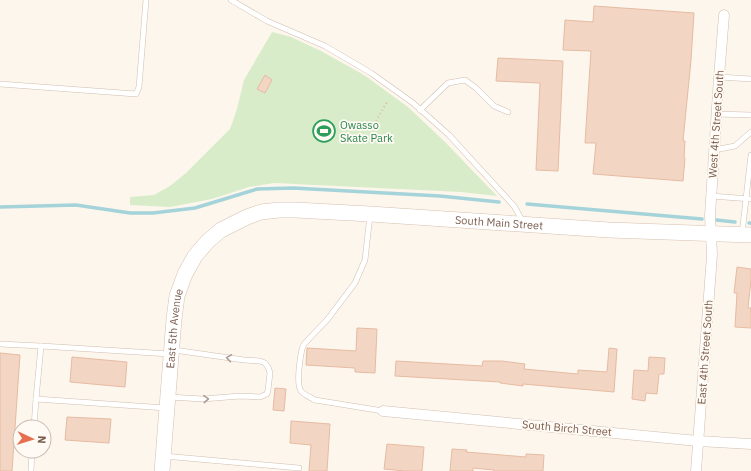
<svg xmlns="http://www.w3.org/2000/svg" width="751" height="471" font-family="'IBM Plex Sans',sans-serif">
<rect width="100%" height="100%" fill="#fdf6ec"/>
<path fill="#d8ecc9" d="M272,32l19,5 30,14 43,24 44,32 37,35 52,54 -36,-4 -187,-9 -25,4 -37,12 -42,8 -40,-2v-8l24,-2 16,-9 16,-13 44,-44 7,-20 7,-29z"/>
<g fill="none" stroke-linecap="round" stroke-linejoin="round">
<g stroke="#a5d3da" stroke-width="3.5">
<path d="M527,204l175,15"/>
<path d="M0,207l76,-2 54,8h23l42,-5 62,-19 36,-1 147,8 59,6"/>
<path d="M716,220l19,2"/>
<path d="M749,223h2"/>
</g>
</g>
<g fill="#f3d5c3" stroke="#e6bba3">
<path d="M594,6l100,7 -3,47 -8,81h2l-1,17h1l-2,23 -90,-7 3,-31h-11l6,-92 -28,-1 2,-30 28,2z"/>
<path d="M498,58l65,3 -5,110 -22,-1 4,-87 -44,-2z"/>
<path d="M265,75l7,5 -7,13 -8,-4z"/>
<path d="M737,267l14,2v11l-3,28h3v20l-16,-1 2,-34h-3z"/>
<path d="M357,328l20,1 -2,44 -20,-1v-4l-49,-3 1,-17 49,3z"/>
<path d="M609,348l8,1 -3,43 -91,-8v2l-23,-3v-1l-105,-6 1,-15 86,5 1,-5h19l23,3 -1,5 54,5v-4l29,2z"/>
<path d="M0,353l20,2 -8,116h-12z"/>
<path d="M72,357l55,5 -2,25 -55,-5z"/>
<path d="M649,357l16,1 -1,16h-5l-2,20 -11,-1 -1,8 -13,-2 2,-29 14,1z"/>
<path d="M275,388l11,1 -2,22 -11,-1z"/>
<path d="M67,417l44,2 -2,24 -44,-3z"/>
<path d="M291,421l39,3 -3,47h-18l2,-26 -21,-2z"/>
<path d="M387,444l37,3 -2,24h-17l-21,-2z"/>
<path d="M452,449l15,1 -1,2 60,5v-3l18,1 -1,16h-49v-1l-21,-2v3h-23z"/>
</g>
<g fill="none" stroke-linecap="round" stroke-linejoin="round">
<g stroke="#d1beb0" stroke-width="6">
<g id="lane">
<path d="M231,0l36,21 58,25 46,27 42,30 36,32 65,71 9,16"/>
<path d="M719,77l32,2"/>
<path d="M0,84l136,10 3,-7 7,-87"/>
<path d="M420,110l28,-27 17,-3 11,8 18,18 14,6"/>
<path d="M716,114l35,1"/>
<path d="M714,150l21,-4 16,-14"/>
<path d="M711,196l40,3"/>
<path d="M370,215l-5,45 -10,23 -28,37 -23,24 -2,5c-2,9 -6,35 -1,42 3,4 9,6 14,9l68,11"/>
<path d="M742,234l9,-79"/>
<path d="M0,344l41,2"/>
<path d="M169,397l34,2 37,-3 20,1 7,-3 1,-4 2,-17 -2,-6 -3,-4 -5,-2 -16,-1 -70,-10"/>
<path d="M36,399l5,-53 129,8"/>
<path d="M34,427l2,-28 130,9"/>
<path d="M164,456l135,12"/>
<path d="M31,471l1,-20"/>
</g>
</g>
<g stroke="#d1beb0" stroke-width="11">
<g id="street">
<path d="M383,411l315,30 53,3"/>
<path d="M696,471l16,-216 -2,-40 9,-138 5,-62"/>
</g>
</g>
<g stroke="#d6c0b0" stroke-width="16">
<g id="secondary">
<path id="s1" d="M162,471l12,-152 3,-23 8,-22 10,-18 13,-15 13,-11 26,-13 14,-5 18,-2h17l74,4 239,16 142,5"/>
</g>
</g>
<path stroke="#d9b8a5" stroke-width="2" stroke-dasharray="1 3" stroke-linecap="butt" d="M376,121l11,-19"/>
<use href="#lane" stroke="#fff" stroke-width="5"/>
<use href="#street" stroke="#fff" stroke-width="10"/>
<use href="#secondary" stroke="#fff" stroke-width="15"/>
</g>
<defs><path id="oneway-chevron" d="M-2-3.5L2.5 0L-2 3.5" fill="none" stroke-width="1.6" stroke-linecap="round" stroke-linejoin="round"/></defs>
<g stroke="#af9d94">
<use href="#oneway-chevron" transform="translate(229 358) rotate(-172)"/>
<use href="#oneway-chevron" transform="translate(206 399) rotate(-3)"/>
</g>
<defs>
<g id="stadium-ring" transform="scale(1.15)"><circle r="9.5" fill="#fffaf3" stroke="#2e9e5b" stroke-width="1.5"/><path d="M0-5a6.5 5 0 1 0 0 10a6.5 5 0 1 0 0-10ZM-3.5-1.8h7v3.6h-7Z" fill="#2e9e5b"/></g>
</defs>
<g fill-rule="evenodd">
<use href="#stadium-ring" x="324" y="131"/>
</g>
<g text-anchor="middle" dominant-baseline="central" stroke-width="3.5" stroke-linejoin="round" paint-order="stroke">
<g font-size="11" fill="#7a5c4d" stroke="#fffaf3">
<text transform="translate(716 124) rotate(-86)">West 4th Street South</text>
<text stroke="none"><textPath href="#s1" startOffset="539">South Main Street</textPath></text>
<text stroke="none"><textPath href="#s1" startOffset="143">East 5th Avenue</textPath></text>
<text transform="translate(705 352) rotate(-86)">East 4th Street South</text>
<text transform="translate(567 428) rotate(5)">South Birch Street</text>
</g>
<g font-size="11" fill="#27864d" stroke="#fffaf3" text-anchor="start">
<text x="340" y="125">Owasso<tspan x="340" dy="13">Skate Park</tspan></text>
</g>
</g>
<g transform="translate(32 439) rotate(94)"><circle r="19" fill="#fffaf3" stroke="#cabbb1"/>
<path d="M0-3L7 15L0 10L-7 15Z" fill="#e76f51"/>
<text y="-6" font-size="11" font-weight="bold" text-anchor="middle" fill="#7a5c4d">N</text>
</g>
</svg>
